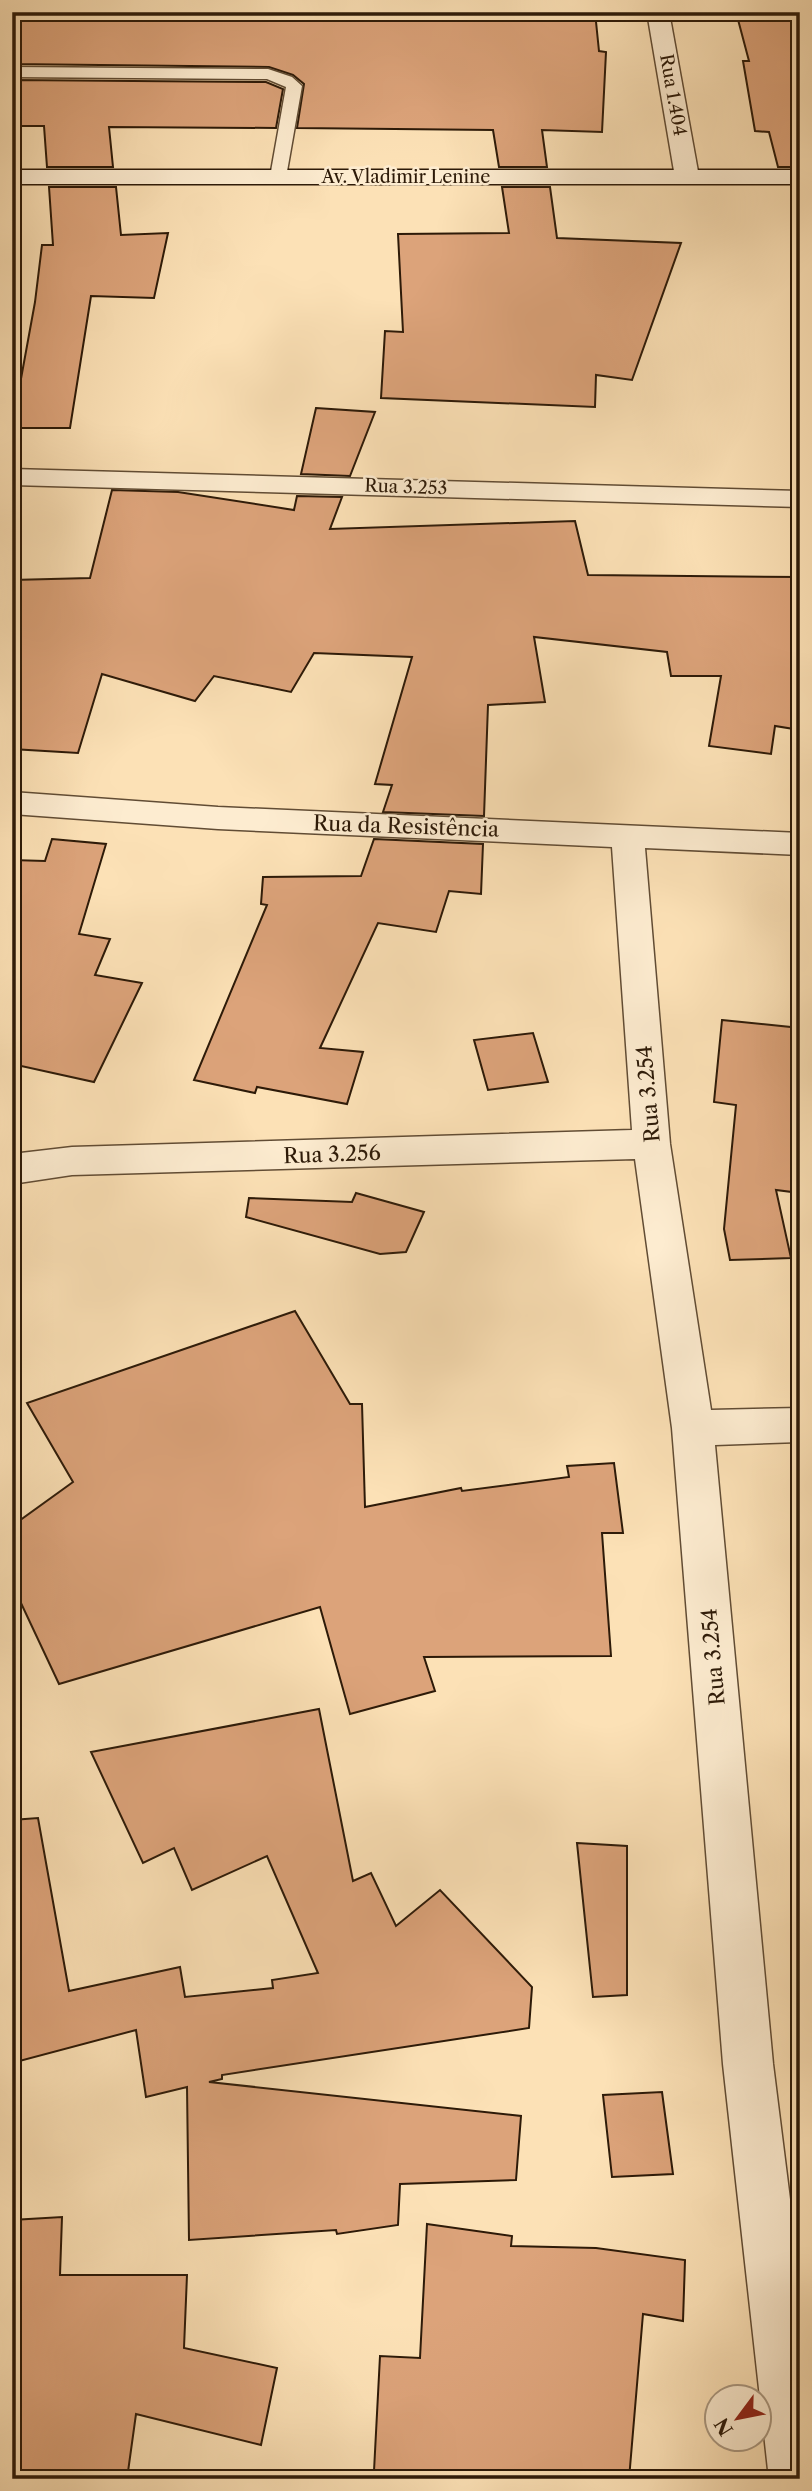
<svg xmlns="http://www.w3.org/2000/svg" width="812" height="2491" font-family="'Libre Caslon Text',serif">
<rect width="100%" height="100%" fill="#fce1b6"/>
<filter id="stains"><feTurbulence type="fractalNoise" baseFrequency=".00286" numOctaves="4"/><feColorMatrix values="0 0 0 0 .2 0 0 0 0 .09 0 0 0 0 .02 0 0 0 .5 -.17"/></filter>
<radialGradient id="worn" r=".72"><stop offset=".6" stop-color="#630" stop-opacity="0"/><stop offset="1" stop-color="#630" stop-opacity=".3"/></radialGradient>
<g fill="#dca37a" stroke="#2d1a08" stroke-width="2">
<path d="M12,12h583l4,39 7,1 -4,80 -60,-2 5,37h-48l-6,-37 -196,-2 7,-44 -11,-9 -24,-8 -257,-3z"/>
<path d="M736,12l64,1v154h-22l-9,-35 -14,-1 -12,-70h6z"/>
<path d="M12,80l254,2 17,7 -7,39 -167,-1 4,40h-66l-3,-41h-32z"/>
<path d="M49,187h67l5,48 47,-2 -14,65 -63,-2 -21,132h-58l23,-126 7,-57h11z"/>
<path d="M502,187h48l7,51 124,5 -49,137 -36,-5 -1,32 -214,-9 4,-67 18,1 -5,-98 111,-1z"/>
<path d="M316,408l59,4 -25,64 -49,-2z"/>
<path d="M112,490l66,2 116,18 3,-14 45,1 -12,32 245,-8 13,54 212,2v153l-25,-4 -4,28 -62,-8 12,-70h-50l-4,-24 -133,-15 11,65 -57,3 -4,111 -101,-4 9,-27 -17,-1 37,-127 -98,-4 -23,39 -77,-16 -19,25 -93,-27 -24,79 -66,-4v-169l78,-2z"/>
<path d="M52,839l54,5 -27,90 31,5 -15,36 47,8 -48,99 -82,-18v-204l33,1z"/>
<path d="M374,839l109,5 -2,50 -32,-3 -13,41 -58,-9 -58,125 43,4 -16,52 -90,-17 -2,6 -61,-13 73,-175 -6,-1 2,-27 98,-1z"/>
<path d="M722,1020l78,8v165l-24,-3 15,68 -61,2 -6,-31 12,-124 -22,-3z"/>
<path d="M533,1033l15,49 -60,8 -14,-50z"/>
<path d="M356,1193l68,19 -18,40 -26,2 -134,-37 3,-19 103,4z"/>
<path d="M295,1311l55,93h12l3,103 96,-19 1,3 107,-14 -2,-11 47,-3 9,70h-21l9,123 -187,1 11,34 -85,23 -30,-107 -261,77 -47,-100v-58l61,-44 -46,-79z"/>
<path d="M319,1709l34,172 18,-8 25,53 44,-36 92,97 -3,41 -307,47v4l-13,3 312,34 -5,64 -116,4 -2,41 -61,9 -1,-4 -147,10 -2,-153 -41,10 -10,-67 -124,33v-243l26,-2 31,173 111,-24 5,30 88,-9 -1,-8 46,-7 -51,-117 -75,34 -18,-42 -31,15 -52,-111z"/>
<path d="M577,1843l50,3v149l-34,2z"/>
<path d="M662,2092l11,82 -61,3 -9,-82z"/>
<path d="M62,2217l-2,58h127l-3,73 93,20 -16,77 -125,-31 -9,65h-115v-259z"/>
<path d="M427,2224l85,12 -1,10 85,2 89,12 -2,61 -40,-7 -14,165h-104l-151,-8 6,-115 40,2z"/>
</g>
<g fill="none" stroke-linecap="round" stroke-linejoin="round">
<g stroke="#614c34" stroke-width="3">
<path id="lane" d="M12,67l256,2 24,8 10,9 -16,91 -8,5 -8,-5 16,-90 -19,-8 -255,-2z"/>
</g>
<g stroke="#614c34" stroke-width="3">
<g id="street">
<path d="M647,12h22l30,165 -4,5h-16l-4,-5z"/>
<path d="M12,469l788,22v16l-788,-22z"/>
<path d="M12,792l206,15 582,26v22l-155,-7 25,296 41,266 89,-2v34l-85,3 58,619 27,215v200h-31l-46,-415 -51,-636 -37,-269 -563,16 -60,9v-30l60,-7 560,-17 -20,-283 -394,-18 -206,-15z"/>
</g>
</g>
<g stroke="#2d1a08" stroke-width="3">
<rect id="secondary" x="12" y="170" width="788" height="14"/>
</g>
<use href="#lane" fill="#fdecd0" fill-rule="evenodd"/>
<use href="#street" fill="#fdecd0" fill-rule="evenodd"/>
<use href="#secondary" fill="#fdecd0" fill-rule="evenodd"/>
</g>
<g text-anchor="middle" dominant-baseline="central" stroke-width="5" stroke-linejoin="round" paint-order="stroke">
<g font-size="18" fill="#2d1a08" stroke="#fdecd0">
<text transform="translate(673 95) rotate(80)">Rua 1.404</text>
<text x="406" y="177">Av. Vladimir Lenine</text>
<text transform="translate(406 487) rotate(2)">Rua 3.253</text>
</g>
<g font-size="21" fill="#2d1a08" stroke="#fdecd0">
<text transform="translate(406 826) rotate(2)">Rua da Resistência</text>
<text transform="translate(648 1094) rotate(-95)">Rua 3.254</text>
<text transform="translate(332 1154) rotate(-2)">Rua 3.256</text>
<text transform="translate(713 1657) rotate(-95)">Rua 3.254</text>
</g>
</g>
<rect width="812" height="2491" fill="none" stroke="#fce1b6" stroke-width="42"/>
<rect x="14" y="14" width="784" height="2463" fill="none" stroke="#2d1a08" stroke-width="3.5"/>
<rect x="21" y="21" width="770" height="2449" fill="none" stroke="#2d1a08" stroke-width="2"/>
<g transform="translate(738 2418) rotate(238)"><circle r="33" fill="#fdecd0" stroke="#aa9880" stroke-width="2"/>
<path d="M0-5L12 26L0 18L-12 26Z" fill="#8f2418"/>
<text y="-10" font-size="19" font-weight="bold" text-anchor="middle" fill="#2d1a08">N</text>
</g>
<rect width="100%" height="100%" filter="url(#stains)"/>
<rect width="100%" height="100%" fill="url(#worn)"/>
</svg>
